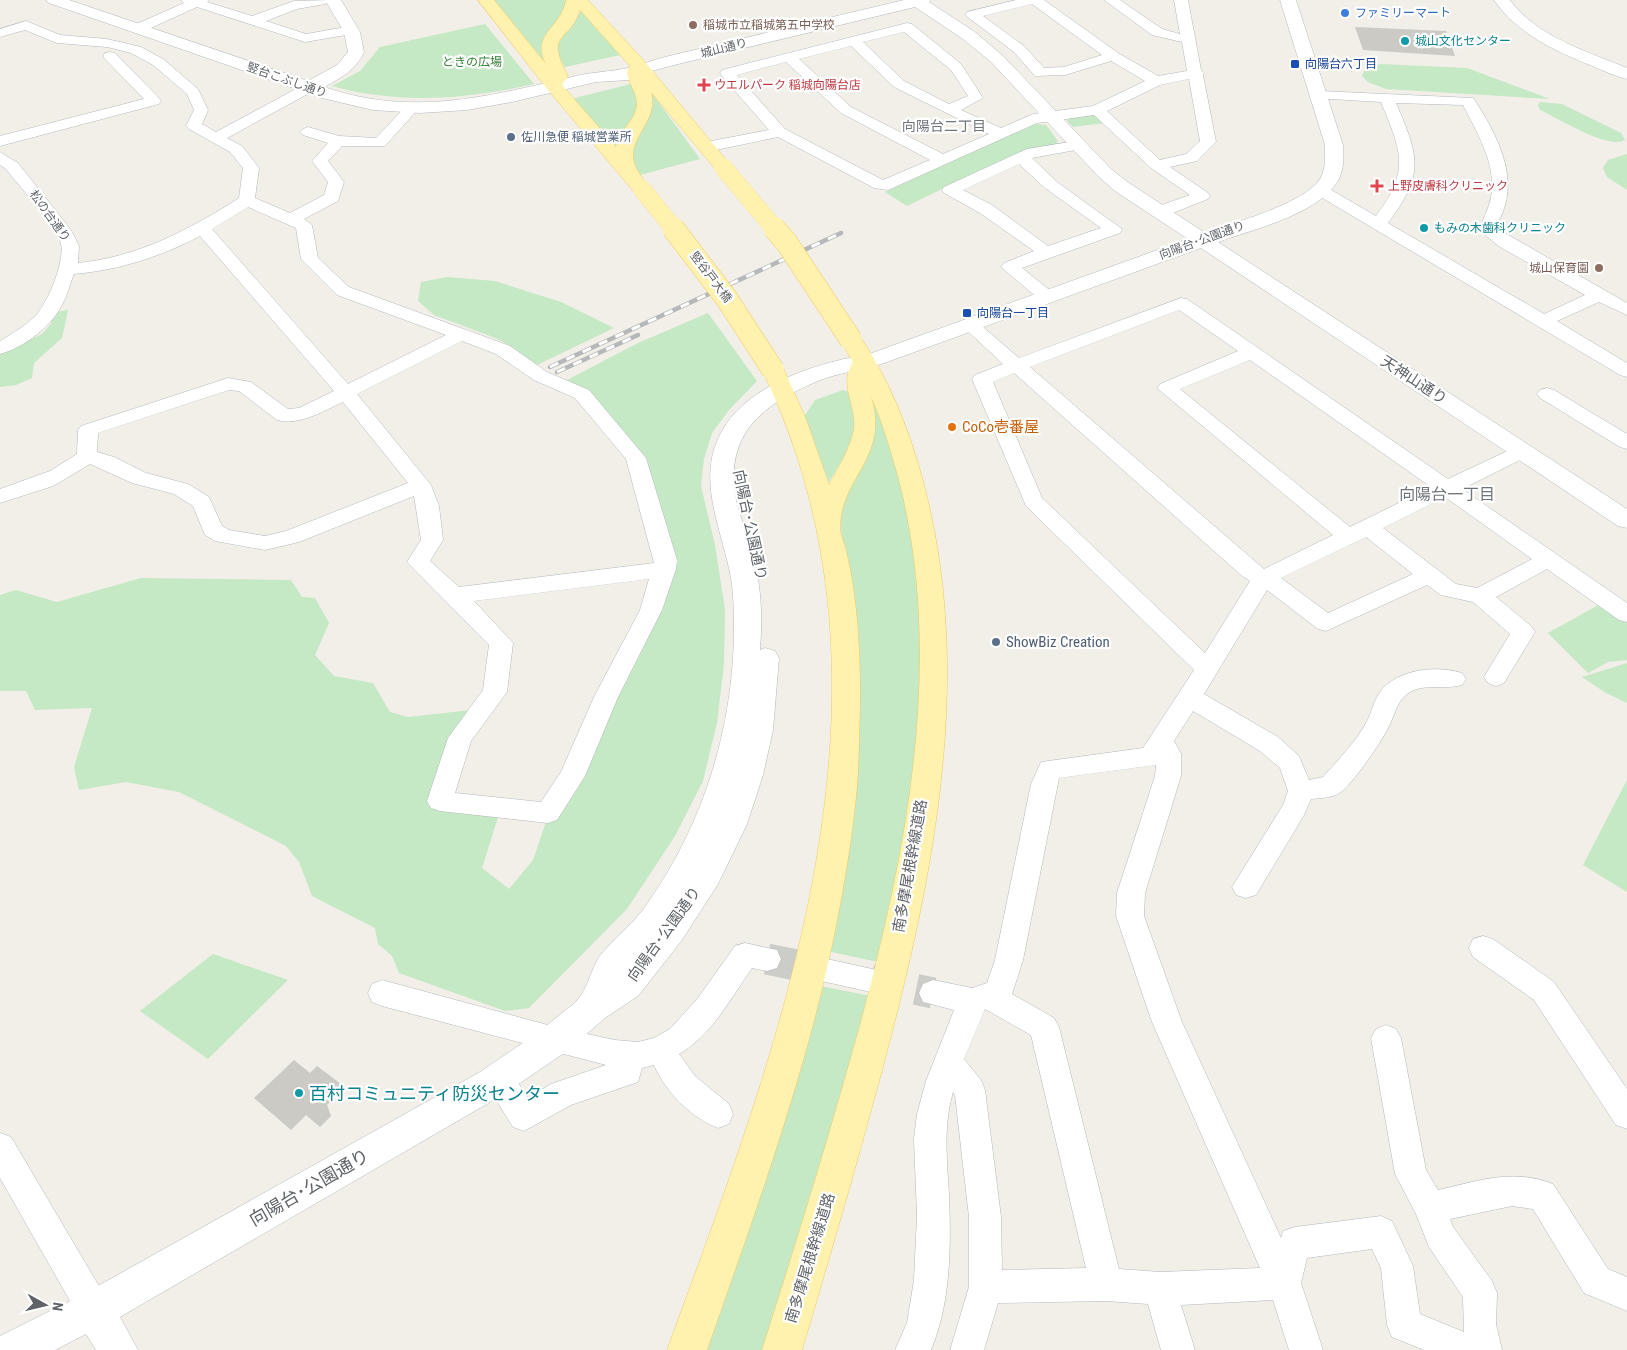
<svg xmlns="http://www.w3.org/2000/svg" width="1627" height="1350" font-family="'Roboto Condensed','Noto Sans JP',sans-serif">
<rect width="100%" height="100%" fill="#f1efe8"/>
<g fill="#c5e8c5">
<path d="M494,0h72v6l-23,41v16z"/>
<path d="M581,11l39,44 -55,12 -9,-15 3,-14z"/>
<path d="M485,24l49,60c-68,15 -134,21 -202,2l28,-15 20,-24z"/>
<path d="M1381,64l86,4 83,31 -164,-10 -18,-7 -6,-6 4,-8z"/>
<path d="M631,84c15,28 -2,42 -16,67l-44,-52z"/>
<path d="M652,93l48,66 -60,16c-23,-34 13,-50 12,-82z"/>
<path d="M1540,102l22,2 59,29 4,7c-17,10 -67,-22 -85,-30l-2,-5z"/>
<path d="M1087,114l10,1 8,8 -32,4 -6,-6 3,-4z"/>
<path d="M1033,124l13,1 12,16 -4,5 -79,27 -68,33 -22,-14z"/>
<path d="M1627,154v36l-20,-13 -4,-9 5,-8z"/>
<path d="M447,277l48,4 66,21 53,26 -79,38 -17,-7 -9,-14 -16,-8 -59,-22 -16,-14 3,-19z"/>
<path d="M68,310l-6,28 -28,25 -2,15 -16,7 -16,2v-33l42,-20 9,-10v-6l6,-6z"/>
<path d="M708,313l49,68 -28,29 -17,23 -8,26 -3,27 14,59 10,65 -1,54 -7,59 -14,58 -28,55 -48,73 -98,99 -24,3 -106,-38 -7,-17 -14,-12 -3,-16 -63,-32 -13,-34 -13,-16 -107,-54 -53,-10 -47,8 -5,-23 18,-59 -57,2 -9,-19h-26v-96l16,-5 41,12 84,-24 150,2 11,17 13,1 14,25 -14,32 19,21 39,7 17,29 18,5 63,-7 -23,29 -20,67 71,8 -17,54 27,21 24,-29 13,-38 18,-13 17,-29 36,-82 41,-82 20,-54 -34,-106 -68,-69 -9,-7 71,-37z"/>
<path d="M867,384l18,43 16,57 16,85 7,114 -16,140 -30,139 -51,-11c15,-106 38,-216 31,-324 -3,-39 -19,-76 -17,-115z"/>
<path d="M843,390l7,2c2,7 6,15 6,22 2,25 -16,49 -27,68l-25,-65 11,-17z"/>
<path d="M1602,603l25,17v40l-19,2 -20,11 -40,-40z"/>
<path d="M1627,663v40l-21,-10 -24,-16z"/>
<path d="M1627,780v112l-44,-27z"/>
<path d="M213,954l75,26 -80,79 -68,-48z"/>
<path d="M820,986l51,10 -104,354h-65z"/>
</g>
<g fill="#cccac5">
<path d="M1355,27l91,4 9,25 -92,-6z"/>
<path d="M294,1060l16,13 7,-7 28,21 -18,18 4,11 -11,11 -14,-12 -15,15 -37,-32z"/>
</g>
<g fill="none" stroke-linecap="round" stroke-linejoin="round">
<g stroke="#ccccc8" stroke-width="31" stroke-dasharray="31 15" stroke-linecap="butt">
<path d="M767,959l58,12"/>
<path d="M871,980l62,13"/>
</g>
<g stroke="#b5b8bc" stroke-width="1">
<g id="minor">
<path d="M181,0h28l-2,2 45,14 42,-15 38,-1 -7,4 -28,5 -31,12 40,13 46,-8 7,4 -7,4 -47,8 -108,-35 -55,25 -5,1 -7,-4 2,-3 52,-23z"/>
<path d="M1016,0h28l74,53 40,23 29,-5 -5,-29 -30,-7 -48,-35h16l42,29 18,5 -6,-34h14l13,70 3,3 -1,2 13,67 -19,19 -27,6 38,26 2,3 -2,3 -43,17h-12l-2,-4 2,-4 37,-13 -39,-27 -57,-53 -57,8 -149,67 -14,-2 -96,-51 -72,15 -8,-5 8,-5 63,-12 -47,-54 -2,-3 2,-3 185,-47 5,1 49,40 22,34 -22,12 40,18 32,-14 60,-8 52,-25 -34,-20 -46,14 -30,1 -21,-24 -49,-37 2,-3zM1032,4l70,51 -38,12 -20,1 -20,-22 -41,-30zM904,32l47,38 17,26 -19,8 -45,-23 -41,-39zM851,46l43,41 95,47 -46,20 -92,-47 -52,-48zM786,62l55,51 89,47 -47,20 -98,-51 -48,-54zM1189,79l11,62 -14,13 -26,6 -53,-49 53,-26z"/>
<path d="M26,21l34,14 47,4 34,8 22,12 35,30 10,21 -6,14 14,8 89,-48h10l2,3 -2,3 -88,48 15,8 17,22 -4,30 35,15 34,-18 4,-13 -16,-21 16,-18 -25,-8 -3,-3 3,-3 5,-2 31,9 37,2 32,-34h10l2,3 -35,39h-43l-14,15 16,21 -6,19 -34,18 8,6 6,33 31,29 161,59 37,26 42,18 57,68 31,102 -1,9 -14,41 -44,87 -33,79 -28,44 -9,3 -108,-12 -9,-3 -4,-7 21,-63 35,-48 6,-45 -82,-83 14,-22 -7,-44 -115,46 -34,8 -50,-9 -10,-6 -12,-29 -19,-12 -42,-11 -42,-19 -37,22 -53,17v-14l50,-18 27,-17 1,-24 3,-4 147,-48 23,4 37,27 11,-1 35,-17 -134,-155c-40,21 -81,34 -126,38 -4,9 -6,20 -11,29 -11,23 -38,44 -63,51v-13c13,-8 27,-16 37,-27 12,-14 30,-57 23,-74 -9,-19 -40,-53 -54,-71l-6,-4v-13l18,11 53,67 8,16 -1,17c60,-6 111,-33 161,-65l4,-30 -13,-16 -41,-23 -3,-3 8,-16 -7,-16 -34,-29 -22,-12 -24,-6 -50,-4 -32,-13 -25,7v-8zM248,207l48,21 5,31 36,36 109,40 -98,49 -136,-155zM462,341l34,13 38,26 41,18 51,61 28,104 -195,24 -29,-26 13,-21 -4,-34 -8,-21 -74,-91zM229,390l10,1 38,29c23,6 46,-9 66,-18l65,81 -122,48 -21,5 -36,-6 -7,-4 -13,-29 -21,-13 -42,-11 -32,-16 -17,-5 1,-19zM649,579l-9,31 -46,87 -33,75 -20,30 -86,-9 16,-52 36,-49 6,-49 -39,-42z"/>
<path d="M110,52l5,1 44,45 2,3 -2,3 -159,42v-10l144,-37 -39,-40 -2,-3 2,-3z"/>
<path d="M1319,91l154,7c18,26 39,65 34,97 -1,12 -7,23 -11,33l131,75v12l-28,-13 -42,19 70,42v14l-7,-2 -306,-182 -2,-3 2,-3h12l50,29c35,-46 25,-65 5,-114l-67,-4 -2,-3zM1396,103l67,2c14,28 34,59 28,92 -2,11 -8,22 -12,33l21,17 85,48 -41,19 -156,-91c37,-50 31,-66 8,-120z"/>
<path d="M1076,141l5,2 3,3 -3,3 -49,9 25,24 65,47 -2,4 -98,35 30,24 3,4 -3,4h-12l-39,-33 3,-4 30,-12 -54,-38 -36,-20 -2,-3 2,-3 83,-38zM1019,164l26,24 56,40 -53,18 -56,-41 -29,-15z"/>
<path d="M1181,298l6,1 261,180 68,-32 7,-2 7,2 3,4 -3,4 -68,34 165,114v19l-8,-2 -72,-51 -51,28 35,29 4,6 -31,51 -8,3 -8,-3 -4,-6 26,-43 -37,-32 -32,-7 -14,-10 -101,46 -8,-2 -51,-39 -63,104 74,43 21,19 10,24 14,-3c15,-17 32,-34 43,-54 6,-10 7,-22 15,-32 17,-22 56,-26 81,-18l4,6 -4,6c-17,5 -36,-2 -52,7 -13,8 -14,20 -20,32 -7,16 -36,58 -49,68 -7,6 -21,6 -30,7l-7,16 -48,80 -10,3 -10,-3 -4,-8 51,-82 5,-14 -8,-23 -20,-17 -67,-40 -19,30 7,13v22l-36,117 -1,23 38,106 99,216 2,-7 12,-4 86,-11 11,5 21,45 7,48 44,18 -1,-35 -34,-50 -13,-33 -21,-40 -24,-136 5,-9 10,-4 10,4 5,9 25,132 12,20c40,-9 75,-22 115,-6l55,85 19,8v34l-43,-18 -51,-84 -21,-3 -62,13 3,8 39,54 5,12 -1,31 6,26h-78l-32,-13 -5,-12 -6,-57 -9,-19 -65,9 -6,25 22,67h-34l-16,-50 -92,5 14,45h-34l-13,-46 -42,-3 -108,2 -14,47h-34l19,-63v-70l-14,-122 -2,-3c-10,35 -6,67 -4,103 2,51 2,107 -18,155h-36l12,-27 7,-43 3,-64 -3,-77 3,-25 9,-33 28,-71 -31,-8 -4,-9 4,-9 10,-4 39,8 15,-5 8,-23 36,-176 10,-22 102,-14 51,-78 -168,-164 -54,-127 3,-4 28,-11 -43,-40 3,-4h12l44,38zM1179,310l59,41 -78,33 -3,4 176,147 -69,34 -234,-202zM1250,360l181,127 -81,40 -170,-138zM1014,373l227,202 9,6 -45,72 -163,-155 -49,-116zM1445,497l87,62 -55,29 -21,-4 -73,-56zM1366,537l47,37 -85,39 -47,-35zM1156,765l-1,11 -38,117 -1,23 36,106 108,246 -100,4 -41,-3 -60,-242 -5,-9 -42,-24 11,-34 36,-182zM985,1009l46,26 55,233 -84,2 -1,-53 -16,-127 -4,-10 -17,-21z"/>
<path d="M1547,388l7,2 73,44v15l-7,-2 -80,-49 -3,-4 3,-4z"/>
<path d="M1483,936l10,3 61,43 73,107v40l-11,-4 -82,-125 -61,-43 -4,-9 4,-9z"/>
<path d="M745,943l32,7 4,9 -4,9 -10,3 -15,-3c-21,30 -41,68 -73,86l16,22 34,28 4,10 -4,10 -11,4c-28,-11 -52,-36 -64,-63l-12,3 -4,14 -67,23 -47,26 -11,-4 -30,-48 4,-10 11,-4 11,4 19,29 23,-14 55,-19 -224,-59 -10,-4 -4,-9 4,-9 10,-4 173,47 60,13 23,2 16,-4 16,-9 28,-31 37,-52z"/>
<path d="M827,959l54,12 4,9 -4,9 -10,3 -54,-12 -4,-9 4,-9z"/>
<path d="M0,1133l11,4 95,161 5,12 -5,12 -12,5 -12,-5 -82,-144z"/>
</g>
</g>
<g stroke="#b5b8bc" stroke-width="1">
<g id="tertiary">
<path d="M46,0h23l239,81 29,-16 11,-13 -4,-20 -19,-32h16l19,32 4,20c-8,18 -23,26 -40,35 88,30 161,10 248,-10 18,-5 38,-5 56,-9 13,-3 25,-8 37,-11l239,-57h27l-2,2 46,30 28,24 108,113 18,14 76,50c28,-10 99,-29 115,-54 6,-10 5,-22 5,-34l-45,-145h16l47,145c1,12 1,23 -4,34 -19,35 -85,50 -121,63l409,267v19l-9,-2 -417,-278 -314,114c-23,8 -47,10 -69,19 -58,24 -96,56 -81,123 6,22 15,43 19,66 6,25 6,54 4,80l5,-2 10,3 4,7 -6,72 -10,45 -16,49 -29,60 -36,56 -44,56 -33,22 -38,33 -63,43 -384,223 18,33h-42l-10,-16 -31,16h-55v-14l80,-40 400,-224c28,-19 56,-37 82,-59 5,-4 13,-9 17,-15 9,-11 12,-28 20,-41 14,-18 33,-32 46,-50 65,-91 95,-201 88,-312 -3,-51 -38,-105 -15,-156 18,-43 72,-66 114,-77 13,-4 27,-5 40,-9l316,-114 -73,-48 -17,-15 -107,-114 -28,-23 -48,-32 -245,59 -18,5 2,3 -2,4 -6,1 -50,3 -84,20 -45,8 -47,3 -47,-3 -51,-12 -273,-95z"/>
<path d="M1494,0h16c27,37 76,51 117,68v11c-13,-3 -25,-9 -37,-14 -37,-15 -72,-31 -96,-65z"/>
</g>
</g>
<g stroke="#f2c960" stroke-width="1">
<g id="primary">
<path d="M478,0h16l52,64c-16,-30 15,-35 20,-64h22l57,62 87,105 -3,4h-12l-66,-79c10,31 -33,50 -12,81 3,6 9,11 12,16l-2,4h-14l-91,-108zM580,10l50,56 -3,4c0,13 10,21 10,34 -1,16 -18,27 -21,43l-54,-62 6,-9c-24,-45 1,-32 12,-66z"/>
<path d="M851,334l8,1c29,43 48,89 62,139 59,209 7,429 -49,633 -22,81 -46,162 -70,243h-40c34,-106 67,-213 97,-321 48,-178 87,-370 39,-553 -8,-27 -15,-53 -27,-79 19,60 -30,80 -31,130 0,8 5,17 6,24 5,20 8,39 10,59 6,54 4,109 2,163 -3,44 -10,89 -18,132 -28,153 -82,299 -133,445h-40c114,-309 251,-660 95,-980l3,-5 8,-2 8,2 3,5 22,49 23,66c9,-17 21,-36 25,-56 3,-24 -16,-44 -1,-67l-13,-22 3,-5z"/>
</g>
</g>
<use href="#minor" fill="#fff" fill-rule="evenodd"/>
<use href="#tertiary" fill="#fff" fill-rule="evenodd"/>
<use href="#primary" fill="#fff2af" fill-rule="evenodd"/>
<g stroke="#b6b7b8" stroke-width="4.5">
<g id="rail">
<path d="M550,367l291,-134"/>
<path d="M557,372l81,-37"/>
</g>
</g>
<use href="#rail" stroke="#fff" stroke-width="3" stroke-dasharray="9" stroke-linecap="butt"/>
<g stroke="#f2c960" stroke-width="18" stroke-linecap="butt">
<g id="primary-bridge-far1">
<path d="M723,167l52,62"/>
<path d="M642,189l32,40"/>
</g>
</g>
<g stroke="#f2c960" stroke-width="23" stroke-linecap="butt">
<g id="primary-bridge">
<path d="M673,228l54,71 46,71"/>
<path d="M774,228l13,15 64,97"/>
</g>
</g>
<use href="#primary-bridge-far1" stroke="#fff2af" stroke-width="18"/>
<use href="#primary-bridge" stroke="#fff2af" stroke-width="22"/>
</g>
<circle fill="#3f7fe0" stroke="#fff" stroke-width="2" cx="1345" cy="13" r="5"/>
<g fill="#8d6e63" stroke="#fff" stroke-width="2">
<circle cx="693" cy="25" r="5"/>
<circle cx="1599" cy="268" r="5"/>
</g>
<g fill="#0f9aa8" stroke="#fff" stroke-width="2">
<circle cx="1405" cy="41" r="5"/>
<circle cx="1424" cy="228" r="5"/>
<circle cx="299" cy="1093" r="5"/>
</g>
<g fill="#1a4fb4" stroke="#fff" stroke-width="2">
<rect x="1290" y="59" width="10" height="10" rx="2.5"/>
<rect x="962" y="308" width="10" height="10" rx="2.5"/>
</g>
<g fill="#e0444e" stroke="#fff" stroke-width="2">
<path d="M701.5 77.5h5v5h5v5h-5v5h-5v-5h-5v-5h5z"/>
<path d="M1374.5 178.5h5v5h5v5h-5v5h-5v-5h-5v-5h5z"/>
</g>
<g fill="#5c6f8a" stroke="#fff" stroke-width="2">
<circle cx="511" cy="137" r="5"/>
<circle cx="996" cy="642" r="5"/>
</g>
<circle fill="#e8710a" stroke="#fff" stroke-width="2" cx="952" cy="427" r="5"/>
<g text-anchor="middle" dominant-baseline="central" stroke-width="4.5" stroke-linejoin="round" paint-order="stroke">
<g font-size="12" fill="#366cbe" stroke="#fff" text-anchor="start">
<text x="1355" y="13">ファミリーマート</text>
</g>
<g font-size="12" fill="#785e54" stroke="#fff" text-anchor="start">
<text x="703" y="25">稲城市立稲城第五中学校</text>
<text x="1589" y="268" text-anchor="end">城山保育園</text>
</g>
<g font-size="12" fill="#0d838f" stroke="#fff" text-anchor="start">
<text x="1415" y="41">城山文化センター</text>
<text x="1434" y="228">もみの木歯科クリニック</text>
</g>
<g font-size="12" fill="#5f6368" stroke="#fff">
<text transform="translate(724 48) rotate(-14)">城山通り</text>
<text transform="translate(287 80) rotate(19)">竪台こぶし通り</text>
<text transform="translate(50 216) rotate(54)">松の台通り</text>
<text transform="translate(1202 240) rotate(-20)">向陽台･公園通り</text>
<text transform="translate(711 277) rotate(53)">竪谷戸大橋</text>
</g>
<g font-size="12" fill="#348238" stroke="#fff">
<text x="472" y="62">ときの広場</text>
</g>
<g font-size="12" fill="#164399" stroke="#fff" text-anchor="start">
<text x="1305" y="64">向陽台六丁目</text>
<text x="977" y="313">向陽台一丁目</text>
</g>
<g font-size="12" fill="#be3a42" stroke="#fff" text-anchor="start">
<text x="714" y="85">ウエルパーク 稲城向陽台店</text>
<text x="1388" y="186">上野皮膚科クリニック</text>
</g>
<g font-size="12" fill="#4e5e75" stroke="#fff" text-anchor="start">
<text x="521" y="137">佐川急便 稲城営業所</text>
</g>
<g font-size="14" fill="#70757a" stroke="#fff">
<text x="944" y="126">向陽台二丁目</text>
</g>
<g font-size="15" fill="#5f6368" stroke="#fff">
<text transform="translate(1414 380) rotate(33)">天神山通り</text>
<text transform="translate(750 525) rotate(78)">向陽台･公園通り</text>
<text transform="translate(910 866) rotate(-80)">南多摩尾根幹線道路</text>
<text transform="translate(664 934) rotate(-54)">向陽台･公園通り</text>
<text transform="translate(810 1258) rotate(-73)">南多摩尾根幹線道路</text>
</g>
<g font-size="15" fill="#c56008" stroke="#fff" text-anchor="start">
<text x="962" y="427">CoCo壱番屋</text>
</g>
<g font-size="15" fill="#4e5e75" stroke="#fff" text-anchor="start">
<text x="1006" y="642">ShowBiz Creation</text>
</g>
<g font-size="16" fill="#70757a" stroke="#fff">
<text x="1447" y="494">向陽台一丁目</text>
</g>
<g font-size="18" fill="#0d838f" stroke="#fff" text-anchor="start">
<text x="309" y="1093">百村コミュニティ防災センター</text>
</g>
<g font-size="18" fill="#5f6368" stroke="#fff">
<text transform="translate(309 1187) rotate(-30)">向陽台･公園通り</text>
</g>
</g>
<g transform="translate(45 1305) rotate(98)" stroke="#ffffff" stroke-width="4" paint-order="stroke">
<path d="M0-4L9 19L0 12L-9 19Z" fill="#5f6368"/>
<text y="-8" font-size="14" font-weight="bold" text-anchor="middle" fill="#5f6368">N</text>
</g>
</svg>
